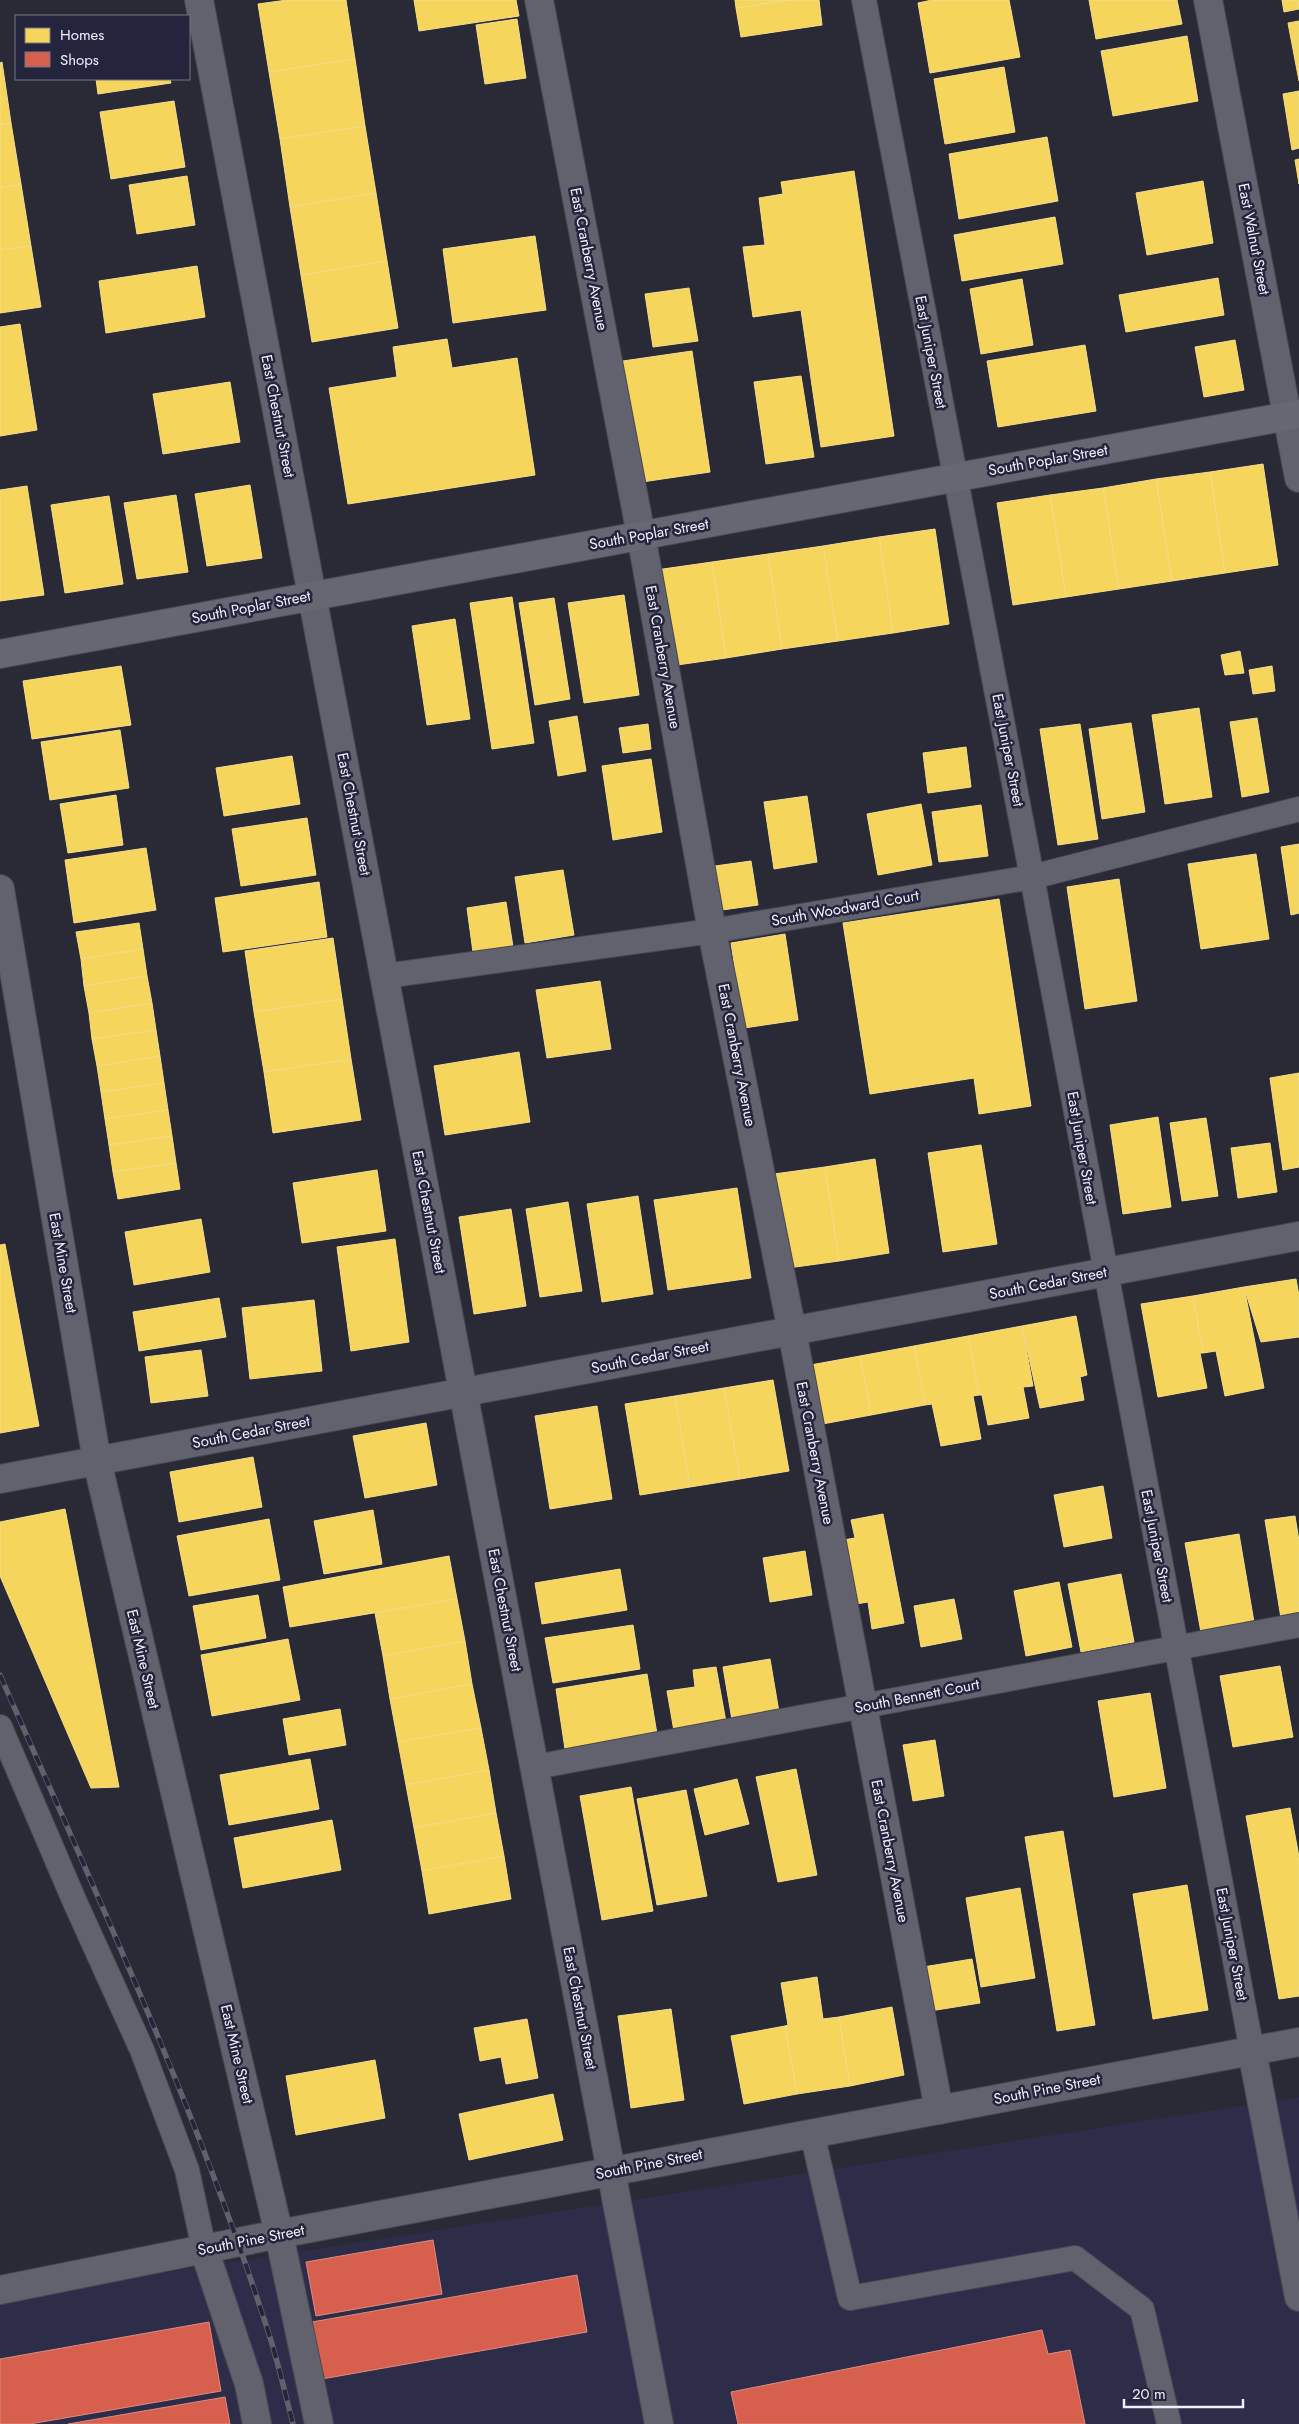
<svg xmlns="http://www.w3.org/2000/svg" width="1299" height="2424" font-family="Jost,sans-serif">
<rect width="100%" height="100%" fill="#2a2a37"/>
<path fill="#2d2d4a" d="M1299,2097v327h-1299v-126z"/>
<g fill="#f6d55c" stroke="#f4dd8d">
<path d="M287,0h59l9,59 -86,13 -11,-68z"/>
<path d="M414,0h102l3,16 -100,15z"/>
<path d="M735,0h54l-53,8z"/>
<path d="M789,0h30l3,25 -81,12 -5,-29z"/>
<path d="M932,0h77l11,57 -90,16 -12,-70z"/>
<path d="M1089,0h88l5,24 -86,15z"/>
<path d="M1282,0h17v9l-15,3z"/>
<path d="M517,19l9,59 -41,6 -9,-59z"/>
<path d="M1299,21v60l-11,-58z"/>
<path d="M1187,36l11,65 -85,15 -12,-65z"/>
<path d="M355,59l10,67 -85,13 -11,-67z"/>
<path d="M2,62l9,61 -11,2v-62z"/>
<path d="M1004,67l11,65 -70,12 -11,-65z"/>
<path d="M96,79h74l1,4 -73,11z"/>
<path d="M1299,91v57l-7,2 -9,-56z"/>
<path d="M174,101l11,66 -74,12 -11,-67z"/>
<path d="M11,123l10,61 -21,4v-63z"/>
<path d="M365,126l11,67 -86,14 -10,-68z"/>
<path d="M1047,137l11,64 -99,18 -10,-65z"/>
<path d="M1299,159v25l-4,-24z"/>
<path d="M854,171l40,265 -73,11 -20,-137 -48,7 -10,-70 22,-2 -6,-47 24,-4 -2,-12z"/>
<path d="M187,176l8,49 -58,9 -8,-49z"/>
<path d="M1203,181l10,62 -66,12 -11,-62z"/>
<path d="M21,184l10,62 -31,4v-62z"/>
<path d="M376,193l11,68 -86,14 -11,-68z"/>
<path d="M1055,217l8,47 -101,17 -8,-46z"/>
<path d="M535,236l11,74 -93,13 -10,-74z"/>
<path d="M31,246l10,61 -41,6v-63z"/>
<path d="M387,261l11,67 -86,14 -11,-67z"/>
<path d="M197,266l8,51 -99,16 -7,-52z"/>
<path d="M1218,278l6,37 -98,17 -7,-37z"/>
<path d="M1022,279l11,66 -52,9 -11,-65z"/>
<path d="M689,288l9,53 -45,6 -8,-53z"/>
<path d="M20,324l17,106 -37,6v-109z"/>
<path d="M447,339l5,29 65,-10 18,117 -187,29 -19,-116 68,-11 -4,-30z"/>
<path d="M1235,340l9,50 -40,7 -9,-50z"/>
<path d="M1085,345l11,66 -98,16 -11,-66z"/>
<path d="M692,351l18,121 -75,11 -19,-121z"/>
<path d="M801,376l13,81 -48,7 -12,-82z"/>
<path d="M230,382l10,60 -77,12 -10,-60z"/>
<path d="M1263,464l15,101 -53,8 -15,-101z"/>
<path d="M1210,472l15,101 -53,8 -16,-102z"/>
<path d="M1156,479l16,102 -53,8 -16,-101z"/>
<path d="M250,485l12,73 -55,8 -12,-72z"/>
<path d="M27,486l17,109 -44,6v-111z"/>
<path d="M1103,488l16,101 -53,8 -16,-102z"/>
<path d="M176,495l12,77 -51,7 -13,-76z"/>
<path d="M1050,495l16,102 -53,8 -16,-102z"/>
<path d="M109,496l14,88 -58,9 -14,-88z"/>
<path d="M935,529l14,95 -56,9 -14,-96z"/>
<path d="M879,537l14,96 -55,8 -15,-95z"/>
<path d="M823,546l15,95 -56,8 -14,-95z"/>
<path d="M768,554l14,95 -56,9 -14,-96z"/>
<path d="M712,562l14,96 -56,8 -14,-96z"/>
<path d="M624,595l15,100 -55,8 -16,-100z"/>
<path d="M512,597l22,146 -42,6 -22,-146z"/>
<path d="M554,598l16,101 -35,6 -16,-102z"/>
<path d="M455,619l15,100 -43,6 -15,-99z"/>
<path d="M1240,651l4,22 -19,2 -4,-20z"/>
<path d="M121,666l10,59 -99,14 -9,-58z"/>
<path d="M1272,666l3,25 -22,3 -4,-24z"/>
<path d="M1199,708l13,89 -47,7 -13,-89z"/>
<path d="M577,716l9,55 -28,5 -9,-55z"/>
<path d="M1257,718l12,74 -27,5 -12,-75z"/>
<path d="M1131,723l14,89 -43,7 -13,-90z"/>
<path d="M648,724l3,25 -28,4 -4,-25z"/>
<path d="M1080,724l18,115 -40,6 -18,-116z"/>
<path d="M120,730l9,58 -79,12 -9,-58z"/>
<path d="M966,747l5,40 -43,6 -5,-40z"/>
<path d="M292,756l8,48 -76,12 -8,-48z"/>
<path d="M651,759l11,73 -49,8 -11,-74z"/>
<path d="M116,795l7,50 -55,8 -8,-49z"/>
<path d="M807,796l10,66 -43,7 -10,-67z"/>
<path d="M921,804l11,61 -54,10 -11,-61z"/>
<path d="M981,805l7,51 -49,6 -7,-50z"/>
<path d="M307,818l9,57 -75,11 -9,-57z"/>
<path d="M1299,844v69l-8,2 -10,-68z"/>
<path d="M146,848l10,62 -82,13 -9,-63z"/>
<path d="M1256,854l13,85 -68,10 -13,-85z"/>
<path d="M751,861l7,44 -36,5 -7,-44z"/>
<path d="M563,870l11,65 -49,8 -10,-66z"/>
<path d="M1119,879l18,122 -52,8 -18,-122z"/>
<path d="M319,882l8,55 -104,15 -8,-54z"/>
<path d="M999,899l32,207 -52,8 -5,-36 -104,16 -27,-171z"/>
<path d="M506,902l7,45 -40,5 -6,-44z"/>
<path d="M139,923l4,26 -62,10 -5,-27z"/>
<path d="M785,934l13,86 -54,8 -13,-85z"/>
<path d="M333,938l9,61 -88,13 -9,-61z"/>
<path d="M143,949l4,27 -63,10 -3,-27z"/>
<path d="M147,976l5,27 -63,10 -5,-27z"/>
<path d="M600,981l11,68 -64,9 -11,-68z"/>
<path d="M342,999l9,60 -87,13 -10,-60z"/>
<path d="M152,1003l4,27 -64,9 -3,-26z"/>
<path d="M156,1030l4,26 -63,10 -5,-27z"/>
<path d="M519,1052l11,70 -85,13 -11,-69z"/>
<path d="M160,1056l4,27 -63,9 -4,-26z"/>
<path d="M351,1059l10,61 -88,13 -9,-61z"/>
<path d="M1299,1073v94l-16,3 -13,-92z"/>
<path d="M164,1083l4,27 -63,9 -4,-27z"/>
<path d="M168,1110l4,26 -63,9 -4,-26z"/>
<path d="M1158,1117l13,90 -48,7 -13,-89z"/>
<path d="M1206,1118l12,78 -36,5 -12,-78z"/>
<path d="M172,1136l4,27 -63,9 -4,-27z"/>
<path d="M1270,1143l7,49 -39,6 -7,-50z"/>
<path d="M981,1145l16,99 -54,8 -15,-99z"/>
<path d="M875,1159l14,94 -50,8 -14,-94z"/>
<path d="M176,1163l4,26 -62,10 -5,-27z"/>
<path d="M825,1167l14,94 -51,7 -14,-94z"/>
<path d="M377,1170l9,61 -84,12 -9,-60z"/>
<path d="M737,1188l14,90 -83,12 -14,-90z"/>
<path d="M638,1196l15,98 -51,8 -15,-98z"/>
<path d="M568,1202l14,89 -42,6 -14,-88z"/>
<path d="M511,1209l15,97 -52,8 -15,-97z"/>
<path d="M201,1219l9,53 -76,13 -9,-53z"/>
<path d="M395,1239l14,103 -58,9 -14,-104z"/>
<path d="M5,1244l34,182 -39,7v-188z"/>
<path d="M1296,1279l3,17v41l-38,5 -17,-55z"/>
<path d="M1244,1287l20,101 -39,8 -9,-45 -13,2 -10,-57z"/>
<path d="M1193,1296l10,57h-3l7,35 -49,9 -17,-93z"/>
<path d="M219,1298l7,39 -87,14 -6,-39z"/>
<path d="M314,1300l8,71 -72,8 -8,-71z"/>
<path d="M1076,1316l11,59 -7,2 4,23 -44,8 -18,-82z"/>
<path d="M1022,1326l11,60 -10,1 6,31 -41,7 -6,-30h-3l-11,-59z"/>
<path d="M968,1336l11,59 -6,1 8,43 -40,7 -9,-42 -7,1 -11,-59z"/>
<path d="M914,1346l11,59 -54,10 -11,-59z"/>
<path d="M201,1350l7,46 -57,7 -6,-46z"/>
<path d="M860,1356l11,59 -54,10 -12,-59z"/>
<path d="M773,1380l16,91 -49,8 -16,-91z"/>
<path d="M724,1388l16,91 -50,8 -15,-91z"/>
<path d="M675,1396l15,91 -50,8 -15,-91z"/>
<path d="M597,1406l15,93 -62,10 -15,-93z"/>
<path d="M426,1423l11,62 -72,13 -12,-62z"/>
<path d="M253,1457l9,50 -83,15 -9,-50z"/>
<path d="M1103,1486l9,52 -48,9 -10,-52z"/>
<path d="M65,1509l54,278 -28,1 -91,-212v-54z"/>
<path d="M373,1510l9,54 -58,10 -10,-53z"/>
<path d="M883,1514l21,109 -32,6 -4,-27 -18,3 -13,-64 18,-3 -4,-18z"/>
<path d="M1295,1516l4,25v74l-18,3 -16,-98z"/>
<path d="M269,1519l11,61 -91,16 -12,-60z"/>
<path d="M1239,1534l16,94 -53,10 -17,-95z"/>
<path d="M805,1551l7,44 -42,7 -7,-44z"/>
<path d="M449,1556l8,43 -167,28 -7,-40z"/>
<path d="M620,1569l7,41 -85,14 -7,-41z"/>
<path d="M1121,1574l13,68 -53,10 -13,-68z"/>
<path d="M1059,1582l13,65 -46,9 -12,-65z"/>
<path d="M258,1595l8,43 -65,12 -8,-44z"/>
<path d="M457,1599l8,42 -82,15 -8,-43z"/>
<path d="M954,1599l8,40 -41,8 -7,-41z"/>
<path d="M633,1625l7,44 -87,14 -8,-45z"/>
<path d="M288,1639l12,61 -88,16 -11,-61z"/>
<path d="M465,1641l7,43 -82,15 -7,-43z"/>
<path d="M770,1659l9,53 -47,8 -9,-53z"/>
<path d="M1280,1666l13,71 -60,10 -13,-71z"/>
<path d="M716,1667l10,55 -52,9 -7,-40 28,-4 -2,-17z"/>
<path d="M647,1674l10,60 -92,15 -9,-60z"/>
<path d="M472,1684l9,44 -83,14 -8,-43z"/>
<path d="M1150,1693l16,95 -52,9 -16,-96z"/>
<path d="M340,1709l6,36 -57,10 -6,-36z"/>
<path d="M481,1728l8,42 -83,15 -8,-43z"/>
<path d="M935,1740l9,56 -31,5 -10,-56z"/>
<path d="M310,1759l9,50 -90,16 -9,-50z"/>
<path d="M796,1769l21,106 -39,7 -22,-105z"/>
<path d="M489,1770l7,43 -82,15 -8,-43z"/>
<path d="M737,1779l12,45 -44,11 -11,-46z"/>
<path d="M631,1787l22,124 -51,9 -22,-124z"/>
<path d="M686,1790l21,106 -50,9 -20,-106z"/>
<path d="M1290,1808l9,49v139l-20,3 -33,-183z"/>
<path d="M496,1813l8,43 -82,15 -8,-43z"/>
<path d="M332,1820l9,50 -98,18 -9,-50z"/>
<path d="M1063,1831l32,194 -38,6 -32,-194z"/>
<path d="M504,1856l7,43 -82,15 -7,-43z"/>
<path d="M1187,1885l21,125 -55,9 -20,-125z"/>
<path d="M1020,1888l15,90 -54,9 -15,-89z"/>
<path d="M972,1959l8,44 -50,8 -7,-44z"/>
<path d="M817,1977l6,42 16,-2 11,69 -53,8 -12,-68 3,-1 -7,-42z"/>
<path d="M892,2007l12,68 -54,11 -11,-69z"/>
<path d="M671,2009l13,91 -53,8 -13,-92z"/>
<path d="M527,2019l11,59 -32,6 -5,-27 -21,4 -6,-33z"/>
<path d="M785,2026l12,68 -53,10 -13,-68z"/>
<path d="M375,2060l10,58 -89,17 -10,-59z"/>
<path d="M553,2094l10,46 -94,20 -10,-46z"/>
</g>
<g fill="#d6604d" stroke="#de8b82">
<path d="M433,2240l9,54 -126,22 -10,-54z"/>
<path d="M577,2275l10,57 -265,47 -10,-57z"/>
<path d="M209,2322l12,69 -191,33h-30v-65z"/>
<path d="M1042,2330l6,24 22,-4 15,74h-347l-7,-32z"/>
<path d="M225,2397l5,27h-162z"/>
</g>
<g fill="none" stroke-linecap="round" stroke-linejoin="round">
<g stroke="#484854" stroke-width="26">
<g id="lane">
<path d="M864,0l168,877 220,1174"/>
<path d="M385,976l327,-45 320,-54 267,-68"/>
<path d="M0,1727l74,173 68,150 45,120 17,79"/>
<path d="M535,1767l764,-142"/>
<path d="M812,2133l38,165 225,-40 67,51 27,115"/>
</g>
</g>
<g stroke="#484854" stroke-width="30">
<g id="street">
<path d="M199,0l460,2424"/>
<path d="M539,0l102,535 71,396 80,400 147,779"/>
<path d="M1208,0l91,478"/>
<path d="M0,889l97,572 182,773 40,190"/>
<path d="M0,1479l1299,-243"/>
<path d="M1252,2051l47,246"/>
<path d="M204,2249l45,135 8,40"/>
<path d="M0,2290l279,-56 1020,-192"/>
</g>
</g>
<g stroke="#484854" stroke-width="30">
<path id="secondary" d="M0,654l1299,-240"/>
</g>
<use href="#lane" stroke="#61626d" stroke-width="24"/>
<use href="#street" stroke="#61626d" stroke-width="28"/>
<use href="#secondary" stroke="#666773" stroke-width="28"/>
<g stroke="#61616c" stroke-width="5.5">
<path id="rail" d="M0,1675c93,212 192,423 264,644 12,34 20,70 29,105"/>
</g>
<use href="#rail" stroke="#24253d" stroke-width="4" stroke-dasharray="11" stroke-linecap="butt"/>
</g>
<g text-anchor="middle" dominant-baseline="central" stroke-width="5" stroke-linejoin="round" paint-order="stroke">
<g font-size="15" fill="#eff0fe" stroke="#24253d">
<text transform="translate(1254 239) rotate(79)">East Walnut Street</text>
<text transform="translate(589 259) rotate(79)">East Cranberry Avenue</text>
<text transform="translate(931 352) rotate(79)">East Juniper Street</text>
<text transform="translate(278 416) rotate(79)">East Chestnut Street</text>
<text transform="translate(1048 460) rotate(-10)">South Poplar Street</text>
<text transform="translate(649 534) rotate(-10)">South Poplar Street</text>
<text transform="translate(251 607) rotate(-11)">South Poplar Street</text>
<text transform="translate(663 657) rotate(80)">East Cranberry Avenue</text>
<text transform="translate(1008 750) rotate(79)">East Juniper Street</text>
<text transform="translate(354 814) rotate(79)">East Chestnut Street</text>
<text transform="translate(845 908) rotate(-10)">South Woodward Court</text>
<text transform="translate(737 1055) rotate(79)">East Cranberry Avenue</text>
<text transform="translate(1082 1148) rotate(80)">East Juniper Street</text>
<text transform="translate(429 1212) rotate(79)">East Chestnut Street</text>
<text transform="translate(63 1263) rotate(80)">East Mine Street</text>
<text transform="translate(1048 1283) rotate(-11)">South Cedar Street</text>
<text transform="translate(650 1357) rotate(-11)">South Cedar Street</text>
<text transform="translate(251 1432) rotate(-11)">South Cedar Street</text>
<text transform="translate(815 1453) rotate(79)">East Cranberry Avenue</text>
<text transform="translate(1157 1546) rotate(79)">East Juniper Street</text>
<text transform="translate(505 1610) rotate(79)">East Chestnut Street</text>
<text transform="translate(143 1659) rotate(77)">East Mine Street</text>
<text transform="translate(917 1696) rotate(-11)">South Bennett Court</text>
<text transform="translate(890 1851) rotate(79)">East Cranberry Avenue</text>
<text transform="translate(1232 1944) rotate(79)">East Juniper Street</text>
<text transform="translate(580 2008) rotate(79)">East Chestnut Street</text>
<text transform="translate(237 2054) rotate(77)">East Mine Street</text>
<text transform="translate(1047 2089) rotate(-11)">South Pine Street</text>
<text transform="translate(649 2164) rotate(-11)">South Pine Street</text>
<text transform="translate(251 2240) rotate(-11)">South Pine Street</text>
</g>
</g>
<rect x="15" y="15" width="175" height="65" fill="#24253d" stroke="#75768a"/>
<rect x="25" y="28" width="25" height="15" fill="#f6d55c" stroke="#75768a"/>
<text x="60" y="40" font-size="15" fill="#eff0fe">Homes</text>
<rect x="25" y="52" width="25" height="15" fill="#d6604d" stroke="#75768a"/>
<text x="60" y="65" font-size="15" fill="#eff0fe">Shops</text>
<path d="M1124 2399v8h119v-8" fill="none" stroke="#eff0fe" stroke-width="2.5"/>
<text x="1132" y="2399" font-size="15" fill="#eff0fe" stroke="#24253d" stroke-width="4" paint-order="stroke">20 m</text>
</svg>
